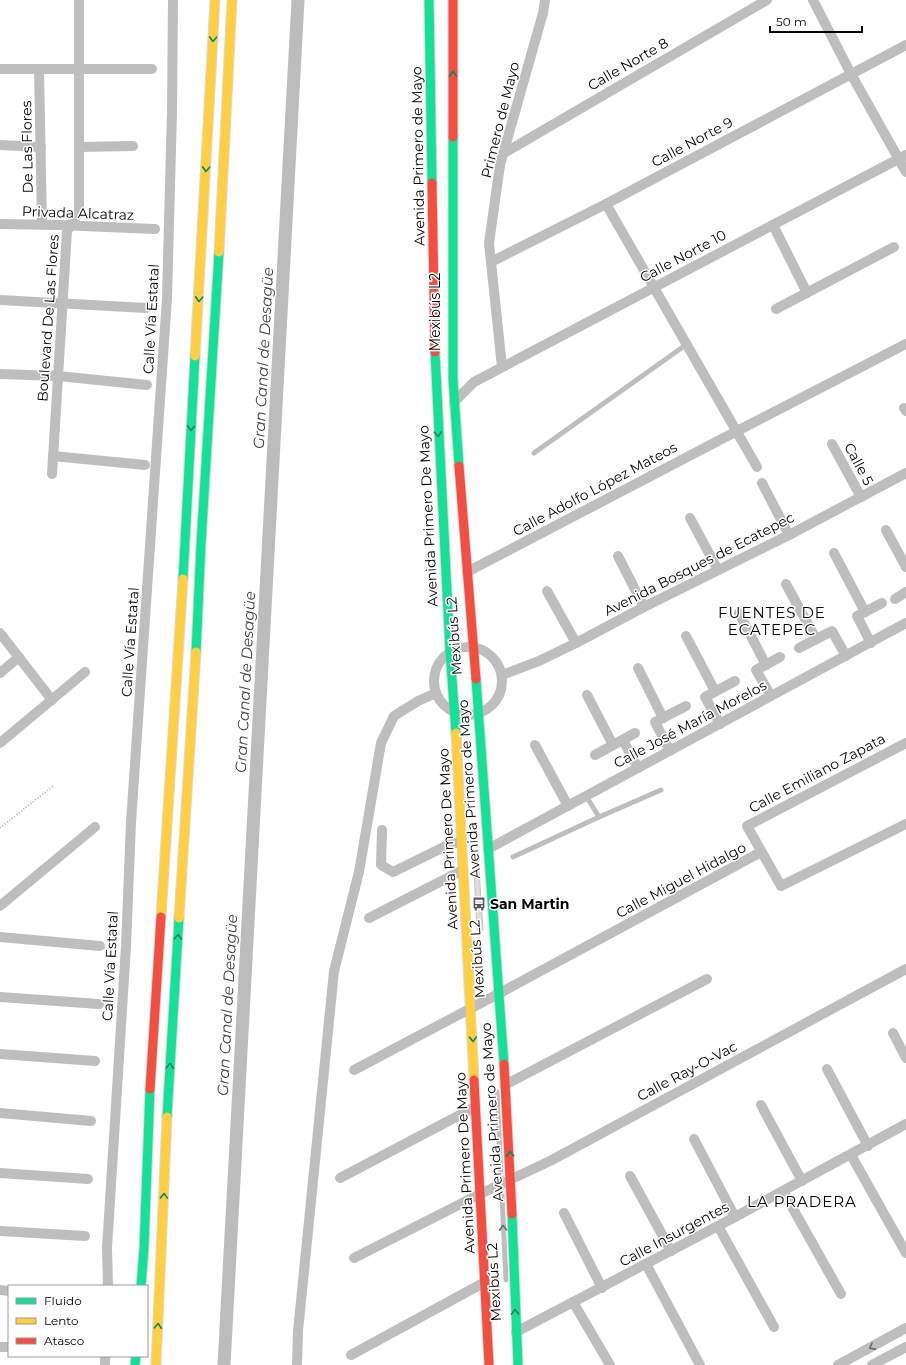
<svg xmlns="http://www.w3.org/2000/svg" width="906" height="1365" font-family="Montserrat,sans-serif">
<rect width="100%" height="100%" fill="#fff"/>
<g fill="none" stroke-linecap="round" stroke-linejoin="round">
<path stroke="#bcbcbc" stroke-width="13" d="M224,1365l74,-1365"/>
</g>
<path fill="#ddd" stroke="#c5c5c5" d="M474,870h5l4,60h-6z"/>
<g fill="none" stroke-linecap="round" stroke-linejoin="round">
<g stroke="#dbdbdb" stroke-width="11">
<g id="fast">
<path d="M429,0l3,183"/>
<path d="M453,137v242l6,87"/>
<path d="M435,352l15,300 6,81"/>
<path d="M183,579l12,-223"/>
<path d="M196,652l5,-108 18,-292"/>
<path d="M476,679l28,385"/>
<path d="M167,1117l12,-199"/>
<path d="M512,1214l6,151"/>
<path d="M141,1286l3,-38 6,-159"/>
<path d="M135,1365l1,-9"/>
</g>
</g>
<g stroke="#dbdbdb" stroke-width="11">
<g id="slow">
<path d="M219,252l13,-252"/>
<path d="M195,356l20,-356"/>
<path d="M456,733l18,347"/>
<path d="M161,917l22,-338"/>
<path d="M179,918l17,-266"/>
<path d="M156,1365l11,-248"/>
</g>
</g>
<g stroke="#dbdbdb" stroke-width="11">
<g id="jam">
<path d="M453,0v137"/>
<path d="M432,183l3,169"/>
<path d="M459,466l17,213"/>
<path d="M504,1064l8,150"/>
<path d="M474,1080l15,285"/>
<path d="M150,1089l11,-172"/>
</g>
</g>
<path stroke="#b8b8b8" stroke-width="2" stroke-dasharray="1 2" stroke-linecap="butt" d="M0,828l53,-42"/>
<g stroke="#bebebe" stroke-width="5">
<path d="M534,453l153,-109"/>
<path d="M599,817l62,-27"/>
<path d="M513,857l86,-40 -13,-21"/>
<path d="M497,1092l9,188"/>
</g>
<g stroke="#bebebe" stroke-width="10">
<path d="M813,0l38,74 55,98"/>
<path d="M0,69h152"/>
<path d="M39,69l3,156"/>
<path d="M0,145l41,2"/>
<path d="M79,147l54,-1"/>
<path d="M504,153l263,-153"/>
<path d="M606,204l151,263"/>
<path d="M0,224l59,1 96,4"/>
<path d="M773,225l34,68"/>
<path d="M491,262l115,-58 300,-159"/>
<path d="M0,300l146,8"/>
<path d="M776,309l118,-62"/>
<path d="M502,367l-13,-124 11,-78 43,-152 2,-13"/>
<path d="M0,374l58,2 89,9"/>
<path d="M454,402l20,-20 432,-227"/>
<path d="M904,408l2,3"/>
<path d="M832,444l29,53"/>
<path d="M53,456l92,9"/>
<path d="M52,474l15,-243 12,-19v-212"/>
<path d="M762,483l27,52"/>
<path d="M690,518l28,52"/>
<path d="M886,530l20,37"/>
<path d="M834,553l31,59"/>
<path d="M618,556l26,51"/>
<path d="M467,572l270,-141 169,-87"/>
<path d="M786,584l30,55"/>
<path d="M547,591l29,52"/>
<path d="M895,599l11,-7"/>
<path d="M739,613l27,52"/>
<path d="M0,633l52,67"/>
<path d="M686,636l29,55"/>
<path d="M871,643l-14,-27 25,-13"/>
<circle cx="468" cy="681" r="34"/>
<path d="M799,648l33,-17 14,25"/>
<path d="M638,668l25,50"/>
<path d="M0,673l19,-16"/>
<path d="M502,675l37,-14 37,-18 68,-36 145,-72 117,-62"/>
<path d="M587,695l26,50"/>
<path d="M771,696l-15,-26 24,-13"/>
<path d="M720,724l-15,-27 30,-16"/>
<path d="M623,740l15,28"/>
<path d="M0,743l85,-71"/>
<path d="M906,743l-159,83 34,60 125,-62"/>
<path d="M535,745l33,61"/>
<path d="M670,751l-15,-29 31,-16"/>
<path d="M595,755l40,-22"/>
<path d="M382,830l-1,35 12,7 59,-29h9"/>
<path d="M488,849l418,-226"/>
<path d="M0,906l95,-79"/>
<path d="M369,918l94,-48"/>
<path d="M0,937l100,9"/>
<path d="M0,997l99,7"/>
<path d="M893,1033l13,25"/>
<path d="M0,1054l95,7"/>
<path d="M827,1069l41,77"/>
<path d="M354,1070l144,-76 263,-142"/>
<path d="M505,1085l202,-106"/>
<path d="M761,1105l41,76"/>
<path d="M0,1113l91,8"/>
<path d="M694,1139l41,78"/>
<path d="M851,1155l55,98"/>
<path d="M0,1173l88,6"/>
<path d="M630,1176l41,75"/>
<path d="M340,1178l135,-71"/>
<path d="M783,1191l58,103"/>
<path d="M564,1213l38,75"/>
<path d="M718,1226l56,101"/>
<path d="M0,1231l85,5"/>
<path d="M354,1258l126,-64 70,-33 356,-192"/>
<path d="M646,1264l54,101"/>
<path d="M108,1286l-1,-38 19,-302 5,-124 36,-524 5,-187 1,-111"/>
<path d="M0,1290l9,1"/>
<path d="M573,1302l37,63"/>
<path d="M516,1332l219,-115 171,-93"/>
<path d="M0,1347h9"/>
<path d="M351,1355l134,-73"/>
<path d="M105,1365v-9"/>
<path d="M297,1365l1,-34 36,-360 25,-99 22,-129 13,-27 24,-15 18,-8"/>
<path d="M838,1365l68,-37"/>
<path d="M872,1365l34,-18"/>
</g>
<use href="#fast" stroke="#16e098" stroke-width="9"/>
<use href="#slow" stroke="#ffcf43" stroke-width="9"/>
<use href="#jam" stroke="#f24e42" stroke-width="9"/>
</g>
<defs><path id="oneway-chevron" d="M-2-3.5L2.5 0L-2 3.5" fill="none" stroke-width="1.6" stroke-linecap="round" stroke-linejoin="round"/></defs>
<g stroke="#0d865b">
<use href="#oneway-chevron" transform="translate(213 39) rotate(93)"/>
<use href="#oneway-chevron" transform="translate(453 74) rotate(-90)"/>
<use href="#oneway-chevron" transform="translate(206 169) rotate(93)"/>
<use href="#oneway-chevron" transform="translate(199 299) rotate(93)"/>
<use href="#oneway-chevron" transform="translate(191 428) rotate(93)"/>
<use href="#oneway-chevron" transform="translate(438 434) rotate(87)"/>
<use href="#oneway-chevron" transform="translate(178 937) rotate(-86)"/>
<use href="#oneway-chevron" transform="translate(473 1039) rotate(88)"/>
<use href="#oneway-chevron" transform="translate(170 1066) rotate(-86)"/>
<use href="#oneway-chevron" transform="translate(510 1154) rotate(-94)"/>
<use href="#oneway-chevron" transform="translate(164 1196) rotate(-88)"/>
<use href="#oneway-chevron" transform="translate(515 1312) rotate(-92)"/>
<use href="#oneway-chevron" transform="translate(158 1326) rotate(-87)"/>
</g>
<g stroke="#686868">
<use href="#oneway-chevron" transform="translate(503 1228) rotate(-93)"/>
<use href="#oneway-chevron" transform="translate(872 1347) rotate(151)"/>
</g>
<defs>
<g id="bus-bare" transform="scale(1.08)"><path d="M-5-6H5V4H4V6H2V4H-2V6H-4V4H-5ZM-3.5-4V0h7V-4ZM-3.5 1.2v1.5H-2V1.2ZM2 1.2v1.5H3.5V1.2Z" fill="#595959" stroke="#fff" stroke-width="2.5" paint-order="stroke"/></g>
</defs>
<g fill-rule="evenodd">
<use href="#bus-bare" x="479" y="904"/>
</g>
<g text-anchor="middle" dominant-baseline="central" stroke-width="3" stroke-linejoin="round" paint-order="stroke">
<g font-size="14" fill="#000" stroke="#fff">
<text transform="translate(628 64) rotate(-30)">Calle Norte 8</text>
<text transform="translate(500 120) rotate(-76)">Primero de Mayo</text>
<text transform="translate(692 142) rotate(-28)">Calle Norte 9</text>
<text transform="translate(27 147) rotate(-91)">De Las Flores</text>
<text transform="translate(418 156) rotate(-91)">Avenida Primero de Mayo</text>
<text transform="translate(78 213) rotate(2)">Privada Alcatraz</text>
<text transform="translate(683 256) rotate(-28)">Calle Norte 10</text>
<text transform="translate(435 312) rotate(-90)">Mexibús L2</text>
<text transform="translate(48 318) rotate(-86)">Boulevard De Las Flores</text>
<text transform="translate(151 319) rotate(-87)">Calle Vía Estatal</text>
<text transform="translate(859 464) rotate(62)">Calle 5</text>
<text transform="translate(595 489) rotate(-28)">Calle Adolfo López Mateos</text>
<text transform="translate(428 516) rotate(-93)">Avenida Primero De Mayo</text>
<text transform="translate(699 564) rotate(-27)">Avenida Bosques de Ecatepec</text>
<text transform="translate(454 636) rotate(-94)">Mexibús L2</text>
<text transform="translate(130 642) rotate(-86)">Calle Vía Estatal</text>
<text transform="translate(690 724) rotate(-28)">Calle José María Morelos</text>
<text transform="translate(817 773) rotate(-28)">Calle Emiliano Zapata</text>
<text transform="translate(469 789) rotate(-94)">Avenida Primero de Mayo</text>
<text transform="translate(448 839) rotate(-93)">Avenida Primero De Mayo</text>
<text transform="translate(681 880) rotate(-28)">Calle Miguel Hidalgo</text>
<text transform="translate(477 959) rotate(-94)">Mexibús L2</text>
<text transform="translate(110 966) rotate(-87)">Calle Vía Estatal</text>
<text transform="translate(687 1071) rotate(-28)">Calle Ray-O-Vac</text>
<text transform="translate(492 1112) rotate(-94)">Avenida Primero de Mayo</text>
<text transform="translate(465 1163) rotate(-93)">Avenida Primero De Mayo</text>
<text transform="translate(674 1234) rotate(-28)">Calle Insurgentes</text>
<text transform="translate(494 1282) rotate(-93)">Mexibús L2</text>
</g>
<g font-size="14" font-weight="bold" fill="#000" stroke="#fff" text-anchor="start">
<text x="490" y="904">San Martin</text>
</g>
<g font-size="15" font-style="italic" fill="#414141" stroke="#fff">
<text transform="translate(263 358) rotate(-87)">Gran Canal de Desagüe</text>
<text transform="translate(245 682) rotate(-87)">Gran Canal de Desagüe</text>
<text transform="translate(227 1005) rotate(-87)">Gran Canal de Desagüe</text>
</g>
<g font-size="15" letter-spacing="1" fill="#000" stroke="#fff">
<text x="772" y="612">FUENTES DE<tspan x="772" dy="17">ECATEPEC</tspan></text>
<text x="802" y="1201">LA PRADERA</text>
</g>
</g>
<rect x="8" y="1285" width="140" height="72" fill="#ffffff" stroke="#999999"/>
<rect x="16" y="1298" width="20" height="6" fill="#16e098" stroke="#999999"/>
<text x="44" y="1305" font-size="12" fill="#000000">Fluido</text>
<rect x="16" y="1318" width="20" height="6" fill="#ffcf43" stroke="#999999"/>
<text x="44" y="1325" font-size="12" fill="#000000">Lento</text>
<rect x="16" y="1338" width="20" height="6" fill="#f24e42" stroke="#999999"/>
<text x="44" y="1345" font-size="12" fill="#000000">Atasco</text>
<path d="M770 26v6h92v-6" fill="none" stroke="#000000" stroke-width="2"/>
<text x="776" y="26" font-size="12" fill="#000000" stroke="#ffffff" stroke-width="3" paint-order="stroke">50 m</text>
</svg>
